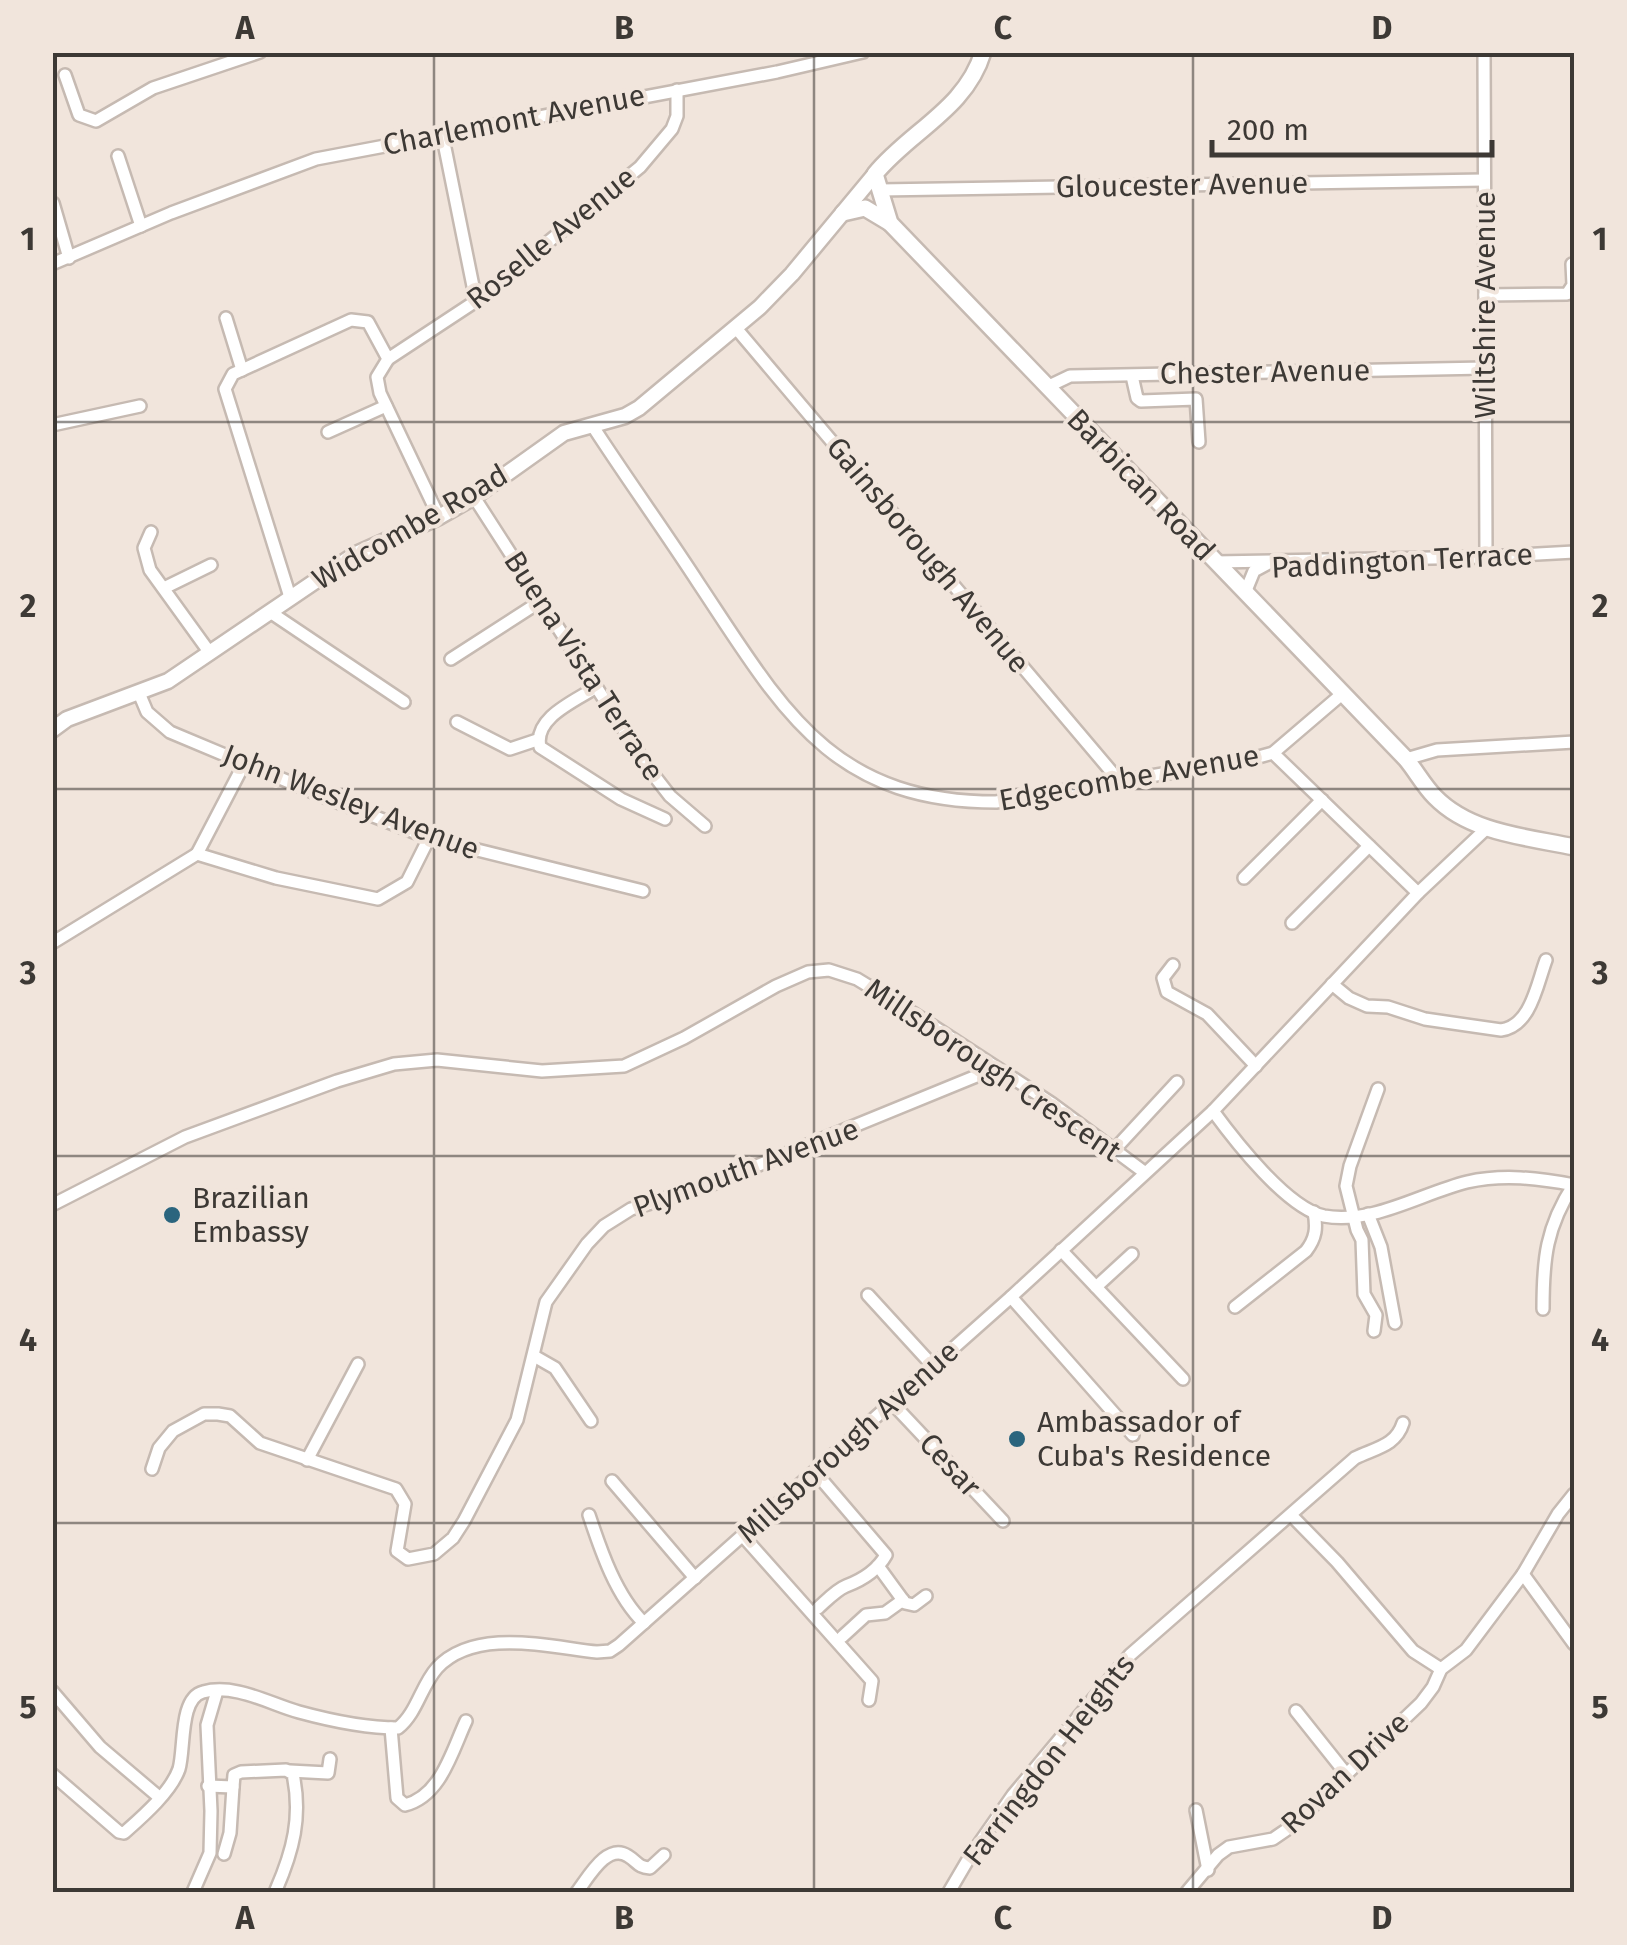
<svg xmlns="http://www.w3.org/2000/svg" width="1627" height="1945" font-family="'Fira Sans',sans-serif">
<rect width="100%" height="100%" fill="#f1e5dc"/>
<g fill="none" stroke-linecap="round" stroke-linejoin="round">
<g stroke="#c6bab2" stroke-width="16">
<g id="minor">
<path d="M1484,52l2,505"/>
<path d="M65,75l14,40 17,6 57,-33 107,-36"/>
<path d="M442,133l34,168"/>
<path d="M118,156l23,70"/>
<path d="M880,190l604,-10"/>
<path d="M53,203l16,55"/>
<path d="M52,264l119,-51 145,-54 461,-87 86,-20"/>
<path d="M1485,295l82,-1 6,-9 -1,-21"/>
<path d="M226,318l16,52"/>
<path d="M735,327l386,456"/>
<path d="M388,359l88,-58 164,-134 32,-38 5,-13v-26"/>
<path d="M1132,376l5,22 4,3 55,-2 3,43"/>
<path d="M1047,387l23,-11 415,-8"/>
<path d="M52,425l88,-19"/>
<path d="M592,425c35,54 72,105 107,159 82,123 131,218 297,218l255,-43 22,-6 69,-59"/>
<path d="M328,432l58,-26"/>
<path d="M474,497l175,272 21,27 35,30"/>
<path d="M151,532l-7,16 6,22 60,83"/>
<path d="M1215,562l271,-5 88,-5"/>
<path d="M164,588l47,-23"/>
<path d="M1245,593l9,-22 13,-7"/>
<path d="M290,597l-65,-208 8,-15 118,-54 17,2 20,37 -11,18 3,16 59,124"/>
<path d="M270,612l134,90"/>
<path d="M451,659l90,-58"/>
<path d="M595,688c-20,13 -62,30 -55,59l81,52 44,20"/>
<path d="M139,693l8,19 23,20 155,65 104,41 214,53"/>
<path d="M457,722l53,27 27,-9"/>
<path d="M1273,753l145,140"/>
<path d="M1406,759l31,-9 137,-8"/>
<path d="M197,854l79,24 102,21 29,-17 22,-44"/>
<path d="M197,854l47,-90"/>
<path d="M1244,878l78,-78"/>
<path d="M1292,923l77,-77"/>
<path d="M52,943l145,-89"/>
<path d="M1173,965l-10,13 4,14 40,22 49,52"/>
<path d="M1332,984l17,14 18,8 21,1 37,12 76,11c30,-4 36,-46 45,-70"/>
<path d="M1213,1111c22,30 74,97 111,105 48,9 98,-23 143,-34 36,-8 71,-4 107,3"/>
<path d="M1115,1149l62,-67"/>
<path d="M52,1205l133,-68 152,-56 57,-17 43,-4 105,11 82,-5 60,-28 92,-52 32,-14 21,-2 28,9 56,34 138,90 93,69"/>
<path d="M1368,1214l13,33 14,76"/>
<path d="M1061,1250l122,129"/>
<path d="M1096,1287l36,-33"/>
<path d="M868,1295l65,71"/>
<path d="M1011,1297l122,138"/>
<path d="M1235,1307l71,-56c10,-13 11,-23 8,-39"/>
<path d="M1543,1309c0,-50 3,-82 31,-125"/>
<path d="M1374,1331l2,-16 -12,-21 -2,-54 -5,-10 -11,-44 4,-20 28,-77"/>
<path d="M534,1356l21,12 36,53"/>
<path d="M892,1403l111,118"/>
<path d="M307,1460l51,-96"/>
<path d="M152,1469l7,-21 14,-17 31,-17h14l12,2 30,27 136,46 9,15 -8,47 11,8 26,-5 19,-16 11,-17 53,-101 29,-118 41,-58 17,-18 27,-17 79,-24 286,-117"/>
<path d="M815,1472l71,83c-9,16 -24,25 -40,31 -10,4 -20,15 -28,22"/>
<path d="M612,1481l83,97"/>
<path d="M589,1515c12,36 27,81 55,108"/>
<path d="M1291,1515l46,47 76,89 28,18"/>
<path d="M743,1536l129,145 -3,19"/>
<path d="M878,1566l27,37 9,2 12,-9"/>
<path d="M1523,1574l51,70"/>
<path d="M842,1637l24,-22 19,-2 18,-13"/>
<path d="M52,1691l48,56 59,50"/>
<path d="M1296,1711l51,64"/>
<path d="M391,1728l6,70 8,7c36,-9 47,-54 61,-84"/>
<path d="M290,1771l38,2 2,-14"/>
<path d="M52,1774l67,58 5,1c18,-16 47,-41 55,-64 6,-20 0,-71 24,-77 32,-9 67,12 96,20 33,9 65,16 99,16 19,-15 23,-42 39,-60 38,-41 112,-21 160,-16l13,-1 9,-6 392,-348 202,-186 205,-218 69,-65"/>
<path d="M208,1786l25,1 1,-12 7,-3 45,-2 7,4c9,43 0,77 -17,116"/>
<path d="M1196,1810l12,60"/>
<path d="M224,1854l6,-21 3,-46"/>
<path d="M193,1892l17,-39 1,-42 -4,-86 10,-34"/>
<path d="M577,1892c11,-14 30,-50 51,-36 10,6 9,11 22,12l14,-13"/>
<path d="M949,1892l20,-34 44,-63 117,-140 225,-197c20,-10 41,-12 48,-35"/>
<path d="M1187,1892l31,-37 11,-8 44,-8 19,-13 129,-123 12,-16 8,-18 25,-19 57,-76 35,-60 16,-20"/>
</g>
</g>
<g stroke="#c6bab2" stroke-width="19">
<path id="tertiary" d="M52,730l15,-11 101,-38 186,-126 85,-38 35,-20 90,-64 61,-17 14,-8 121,-101 32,-33 83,-100"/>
</g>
<g stroke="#c6bab2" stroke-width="20">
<g id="secondary">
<path d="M983,52c-17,57 -73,79 -108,122l15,49 516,536c10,12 18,27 29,38 35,36 92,40 139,50"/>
<path d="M843,213l22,-5 25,15"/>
</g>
</g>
<use href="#minor" stroke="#fff" stroke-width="11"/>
<use href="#tertiary" stroke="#fff" stroke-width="14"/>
<use href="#secondary" stroke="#fff" stroke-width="15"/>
</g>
<path fill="none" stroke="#3d3935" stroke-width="2.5" stroke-opacity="0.55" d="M434,52v1840M814,52v1840M1193,52v1840M52,422h1522M52,789h1522M52,1156h1522M52,1523h1522"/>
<g fill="#2b657e" stroke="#f1e5dc" stroke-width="4">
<circle cx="172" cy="1215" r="10"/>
<circle cx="1017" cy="1439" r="10"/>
</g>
<g text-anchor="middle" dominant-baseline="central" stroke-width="8" stroke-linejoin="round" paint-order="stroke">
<g font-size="30" fill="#3d3935" stroke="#f1e5dc">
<text transform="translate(514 120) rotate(-11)">Charlemont Avenue</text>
<text transform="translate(1182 185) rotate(-1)">Gloucester Avenue</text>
<text transform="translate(551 238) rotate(-39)">Roselle Avenue</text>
<text transform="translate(1485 305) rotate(-90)">Wiltshire Avenue</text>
<text transform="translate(1265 372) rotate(-1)">Chester Avenue</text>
<text transform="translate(1141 485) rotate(46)">Barbican Road</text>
<text transform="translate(410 527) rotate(-30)">Widcombe Road</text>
<text transform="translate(928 555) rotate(50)">Gainsborough Avenue</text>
<text transform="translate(1402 561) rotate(-3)">Paddington Terrace</text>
<text transform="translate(584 666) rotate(57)">Buena Vista Terrace</text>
<text transform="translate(1129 778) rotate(-10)">Edgecombe Avenue</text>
<text transform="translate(351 802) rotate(21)">John Wesley Avenue</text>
<text transform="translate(993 1070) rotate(34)">Millsborough Crescent</text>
<text transform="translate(746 1168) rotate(-20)">Plymouth Avenue</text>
<text transform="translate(848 1442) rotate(-42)">Millsborough Avenue</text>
<text transform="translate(950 1465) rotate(47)">Cesar</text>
<text transform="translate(1049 1760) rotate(-52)">Farringdon Heights</text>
<text transform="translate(1345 1773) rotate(-43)">Rovan Drive</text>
</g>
<g font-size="30" fill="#3d3935" stroke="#f1e5dc" text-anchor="start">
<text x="192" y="1198">Brazilian<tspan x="192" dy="34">Embassy</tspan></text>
<text x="1037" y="1422">Ambassador of<tspan x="1037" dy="34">Cuba's Residence</tspan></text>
</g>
</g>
<rect width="1627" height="1945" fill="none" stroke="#f1e5dc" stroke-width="110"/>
<path d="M1212 140v15h280v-15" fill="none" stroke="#3d3935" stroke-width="5"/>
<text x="1227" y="140" font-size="30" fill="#3d3935" stroke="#f1e5dc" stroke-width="8" paint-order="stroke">200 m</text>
<rect x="55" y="55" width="1517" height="1835" fill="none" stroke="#3d3935" stroke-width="4"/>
<g font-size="32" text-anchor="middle" font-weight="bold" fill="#3d3935">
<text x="245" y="39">A</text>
<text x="624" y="39">B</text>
<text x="1003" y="39">C</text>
<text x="1382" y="39">D</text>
<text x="28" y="250">1</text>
<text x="1600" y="250">1</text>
<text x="28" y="617">2</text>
<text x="1600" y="617">2</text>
<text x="28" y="984">3</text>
<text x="1600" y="984">3</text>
<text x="28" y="1351">4</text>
<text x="1600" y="1351">4</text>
<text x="28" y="1718">5</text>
<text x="1600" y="1718">5</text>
<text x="245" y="1929">A</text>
<text x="624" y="1929">B</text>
<text x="1003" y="1929">C</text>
<text x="1382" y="1929">D</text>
</g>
</svg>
